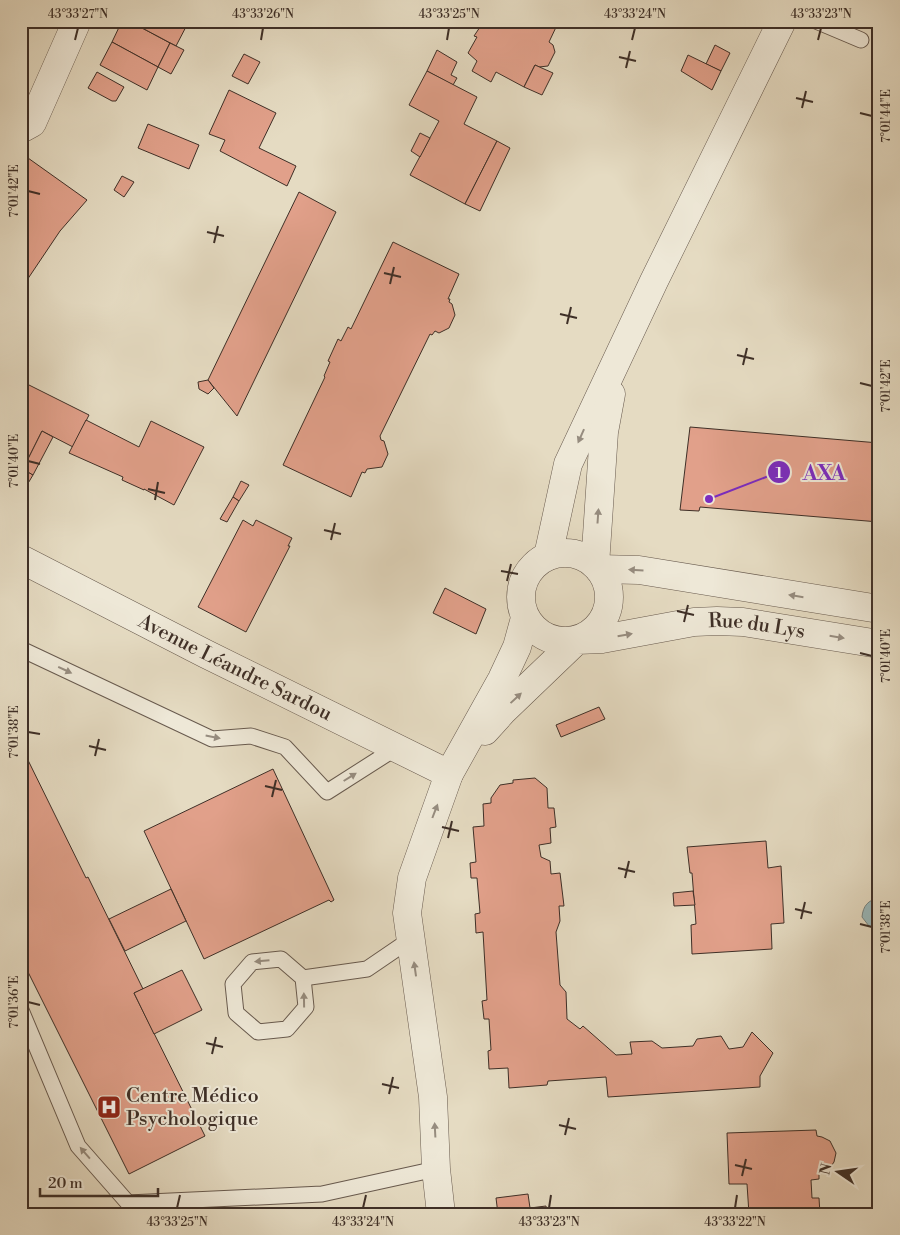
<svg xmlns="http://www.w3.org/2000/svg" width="900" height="1235" font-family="'Libre Bodoni',serif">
<rect width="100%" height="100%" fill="#e5dbc2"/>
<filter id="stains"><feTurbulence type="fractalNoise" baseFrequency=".004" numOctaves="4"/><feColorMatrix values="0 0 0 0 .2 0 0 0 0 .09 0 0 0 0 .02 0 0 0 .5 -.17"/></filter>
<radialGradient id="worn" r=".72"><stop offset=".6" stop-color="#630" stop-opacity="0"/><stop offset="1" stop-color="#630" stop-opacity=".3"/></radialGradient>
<path fill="#99b9bc" stroke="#758280" d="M879,898v31l-10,-3 -7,-9c1,-11 6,-17 17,-19z"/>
<g fill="#e1a08a" stroke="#3e2f27">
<path d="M122,21h7l41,22 -12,24 -46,-25z"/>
<path d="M129,21h60l-13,25z"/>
<path d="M481,21h74l3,2 -9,19 4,3 2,7 -7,14 -9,1 -4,-2 -11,22 -28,-15 -5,10 -19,-11 5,-10 -9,-8 9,-16 -3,-1 6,-9 -2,-1z"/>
<path d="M112,42l46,25 -11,23 -47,-25z"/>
<path d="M170,43l14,7 -13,24 -13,-7z"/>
<path d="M715,45l15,8 -9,18 -15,-7z"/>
<path d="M437,50l20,12 -6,13 6,3 -4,7 -26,-14z"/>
<path d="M244,54l16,8 -12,22 -16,-8z"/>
<path d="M688,55l33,16 -9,19 -31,-19z"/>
<path d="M535,65l18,8 -11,22 -18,-8z"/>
<path d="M427,71l50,26 -13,27 33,17 -32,63 -55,-29 29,-54 -30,-16z"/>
<path d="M97,72l27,15 -8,14h-4l-24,-13z"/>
<path d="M229,90l47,23 -17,35 37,18 -9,20 -67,-35 5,-11 -16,-6z"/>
<path d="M148,124l51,21 -10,24 -51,-21z"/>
<path d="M420,133l10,5 -10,19 -9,-6z"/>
<path d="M497,141l13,7 -30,63 -15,-7z"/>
<path d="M21,153l66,47 -27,31 -39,58z"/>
<path d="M122,176l12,6 -10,15 -10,-7z"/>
<path d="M299,192l37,20 -99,204 -29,-36z"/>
<path d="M393,242l66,32 -11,25h2l-1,3 3,2 3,11 -6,13 -10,5 -4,-2 -3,4 -2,-1 -50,102 1,4 3,1 4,13 -6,13 -15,2 -2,4 -3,-1 -11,25 -68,-32 42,-88 -1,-1 6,-14 -2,-1 10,-22 3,2 7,-14 3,2z"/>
<path d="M208,380l6,8 -6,6 -9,-5 -1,-7z"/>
<path d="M21,381l68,34 -16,32 -31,-16 -19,38 10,6 -12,20z"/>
<path d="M86,420l53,27 12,-26 53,26 -30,58 -30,-16v1l-22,-10 1,-3 -54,-24z"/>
<path d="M690,427l189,16v79l-179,-15 -1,4 -19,-1z"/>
<path d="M42,431l11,6 -20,38 -10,-6z"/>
<path d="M241,481l8,4 -10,16 -6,-4z"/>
<path d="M233,497l6,4 -12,21 -7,-3z"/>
<path d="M243,520l10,6 3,-6 36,18 -4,8h2l-44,86 -48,-25z"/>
<path d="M445,588l41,21 -10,25 -43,-21z"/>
<path d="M599,707l6,12 -44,18 -5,-12z"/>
<path d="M24,752l62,126 2,-1 55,112 -9,4 71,143 -76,38 -108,-216v-205z"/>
<path d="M273,769l61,131 -3,2 -2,-2 -125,59 -60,-128z"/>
<path d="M535,778l12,10 1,20h6l2,19 -6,1 1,15 -12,2 2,12 9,4 1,13 9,-1 4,33h-5l1,15 -4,11 4,53 6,7 1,27 13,10 3,-3 33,29 16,-1 -2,-12 22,-1 10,7 31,-2 4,-7 24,-3 8,13 14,-2 9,-15 21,21 -13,23v11l-152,10 -2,-20 -58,4 -1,4 -38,3 -1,-20 -19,1 -1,-18 3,-1 -2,-31h-5l-2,-18 5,-1 -4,-68 -7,1 -1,-19 5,-1 -3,-35h-6l-1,-15 6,-1 -3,-35 11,-1 -1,-22 8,-1v-5l9,-13 13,-2v-3z"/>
<path d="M766,841l2,27 13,-2 3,57 -13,1 1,25 -80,5 -1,-29 5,-1 -4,-51h-2l-3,-26z"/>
<path d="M171,889l15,32 -61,30 -16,-32z"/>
<path d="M693,891l2,14 -21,1 -1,-13z"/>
<path d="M182,970l20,40 -48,24 -20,-41z"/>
<path d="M816,1130l1,6 5,1 8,4 6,12 -2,9 -5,7 -10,4v6l-8,1 1,18h7l1,16h-71l-2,-30h-18l-2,-51z"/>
<path d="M528,1194l2,14 16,-2 1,8h-49l-2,-16z"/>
</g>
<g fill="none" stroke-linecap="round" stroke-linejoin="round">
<g stroke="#685a4e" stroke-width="17">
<g id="service">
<path d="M816,21l45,19"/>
<path d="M21,649l191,90 39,-3 34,11 42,45 69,-44"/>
<path d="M303,978l3,29 -19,22 -29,3 -22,-19 -3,-29 19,-22 29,-3 22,19 64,-9 44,-30"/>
<path d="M21,1010l57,136 50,57 194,-9 114,-25"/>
</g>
</g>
<g stroke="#685a4e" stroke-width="29">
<g id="minor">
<path d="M21,129l11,-6 45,-102"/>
<circle cx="565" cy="597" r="44"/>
<path d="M548,556l20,-92 86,-183 128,-260"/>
<path id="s1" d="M21,559l185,95 243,120"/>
<path d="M595,565l9,-133 7,-38"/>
<path d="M599,569l40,1 240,39"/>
<path id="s2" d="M485,731l18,-20 74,-71 25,-1 92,-17 23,-1 26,1 136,22"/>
<path d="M441,1214l-5,-45 -3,-72 -26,-184 5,-35 37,-104 53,-95 15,-32 8,-29"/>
</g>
</g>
<use href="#service" stroke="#eee8d7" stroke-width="15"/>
<use href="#minor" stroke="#eee8d7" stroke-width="28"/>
</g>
<defs><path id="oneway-solid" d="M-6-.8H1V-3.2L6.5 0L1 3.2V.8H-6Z" transform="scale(1.25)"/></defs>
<g fill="#968c7f">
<use href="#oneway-solid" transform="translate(581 436) rotate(114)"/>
<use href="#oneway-solid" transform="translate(598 516) rotate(-86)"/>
<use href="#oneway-solid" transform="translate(636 570) rotate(-176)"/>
<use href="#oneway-solid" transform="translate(796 596) rotate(-171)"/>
<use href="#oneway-solid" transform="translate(625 635) rotate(-10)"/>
<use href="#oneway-solid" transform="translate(837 637) rotate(9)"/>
<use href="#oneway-solid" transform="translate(65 670) rotate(25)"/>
<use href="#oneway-solid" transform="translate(516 698) rotate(-43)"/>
<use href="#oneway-solid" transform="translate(213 737) rotate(11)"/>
<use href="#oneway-solid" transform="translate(350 777) rotate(-32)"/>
<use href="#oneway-solid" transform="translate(435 811) rotate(-69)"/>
<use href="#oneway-solid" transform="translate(262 961) rotate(175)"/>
<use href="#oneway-solid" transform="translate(415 969) rotate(-98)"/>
<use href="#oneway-solid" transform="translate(304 1000) rotate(-91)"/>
<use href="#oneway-solid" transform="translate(435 1130) rotate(-93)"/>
<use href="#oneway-solid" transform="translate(85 1153) rotate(-131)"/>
</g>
<path fill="none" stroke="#3e2f27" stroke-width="2" d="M75,40l3,-12M261,40l2,-12M447,40l2,-12M632,40l3,-12M818,40l3,-12M619,57l17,4M626,68l4,-17M796,98l17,4M802,108l4,-17M860,113l12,3M28,191l12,3M207,232l17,4M214,243l4,-17M384,273l17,4M390,284l4,-17M560,314l17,4M567,324l4,-17M737,355l17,4M743,365l4,-17M860,383l12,3M28,461l12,3M148,489l17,4M155,500l3,-18M324,530l17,4M331,540l4,-17M501,571l17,3M507,581l4,-17M677,611l17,4M684,622l4,-17M860,653l12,3M28,732l12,2M89,746l17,4M95,756l4,-17M265,786l17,4M272,797l4,-17M442,827l17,4M448,838l4,-17M618,868l17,4M625,878l4,-17M795,909l17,4M801,919l4,-17M860,924l12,3M28,1002l12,3M206,1043l17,4M212,1054l4,-17M382,1084l17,4M389,1094l4,-17M559,1125l17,4M565,1135l4,-17M735,1165l17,4M742,1176l4,-17M177,1208l3,-13M363,1208l3,-13M549,1208l2,-13M735,1208l2,-13"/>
<defs>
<g id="hospital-square" transform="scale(1.25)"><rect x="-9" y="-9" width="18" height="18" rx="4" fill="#8f2418" stroke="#eee8d7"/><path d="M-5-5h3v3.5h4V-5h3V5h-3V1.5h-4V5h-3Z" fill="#fff"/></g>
</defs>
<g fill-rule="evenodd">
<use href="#hospital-square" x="109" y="1107"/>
</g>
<g text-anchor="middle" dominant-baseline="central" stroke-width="4" stroke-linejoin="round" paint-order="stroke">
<g font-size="20" fill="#3e2f27" stroke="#eee8d7">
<text stroke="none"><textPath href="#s2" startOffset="311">Rue du Lys</textPath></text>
<text stroke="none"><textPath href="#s1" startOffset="240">Avenue Léandre Sardou</textPath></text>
</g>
<g font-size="20" fill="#3e2f27" stroke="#eee8d7" text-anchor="start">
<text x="126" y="1096">Centre Médico<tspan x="126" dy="23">Psychologique</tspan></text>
</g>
</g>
<path fill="none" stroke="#7b2cbf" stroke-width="2" d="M709 499L779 472"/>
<g fill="#7b2cbf" stroke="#eee8d7" stroke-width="2">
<circle cx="709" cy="499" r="5"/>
<circle cx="779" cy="472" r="12"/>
</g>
<g font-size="15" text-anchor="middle" font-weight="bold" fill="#fff">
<text x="779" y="478">1</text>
</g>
<g font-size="21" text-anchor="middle" font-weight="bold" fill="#7b2cbf" stroke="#eee8d7" stroke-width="4" stroke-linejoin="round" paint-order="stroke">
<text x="824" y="480">AXA</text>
</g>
<rect width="900" height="1235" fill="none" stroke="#e5dbc2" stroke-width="55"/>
<g transform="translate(838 1172) rotate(283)" stroke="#eee8d7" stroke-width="4" paint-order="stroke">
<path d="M0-4L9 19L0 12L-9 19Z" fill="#3e2f27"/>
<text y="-8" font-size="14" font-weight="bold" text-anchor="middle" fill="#3e2f27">N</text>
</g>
<path d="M40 1188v8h118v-8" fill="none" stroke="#3e2f27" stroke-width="2.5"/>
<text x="48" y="1188" font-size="15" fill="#3e2f27" stroke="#eee8d7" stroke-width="4" paint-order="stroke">20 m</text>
<rect x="28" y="28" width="844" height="1180" fill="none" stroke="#3e2f27" stroke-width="2"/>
<g font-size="12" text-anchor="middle" fill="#3e2f27">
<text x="78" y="18">43°33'27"N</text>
<text x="263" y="18">43°33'26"N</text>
<text x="449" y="18">43°33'25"N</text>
<text x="635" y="18">43°33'24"N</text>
<text x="821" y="18">43°33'23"N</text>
<text transform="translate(886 116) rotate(-90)" y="4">7°01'44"E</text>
<text transform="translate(14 191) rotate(-90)" y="4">7°01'42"E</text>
<text transform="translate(886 386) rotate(-90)" y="4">7°01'42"E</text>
<text transform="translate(14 461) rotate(-90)" y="4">7°01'40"E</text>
<text transform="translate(886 656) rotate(-90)" y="4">7°01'40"E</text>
<text transform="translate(14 732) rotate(-90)" y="4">7°01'38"E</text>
<text transform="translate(886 927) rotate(-90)" y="4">7°01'38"E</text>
<text transform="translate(14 1002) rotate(-90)" y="4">7°01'36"E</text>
<text x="177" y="1226">43°33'25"N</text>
<text x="363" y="1226">43°33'24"N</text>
<text x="549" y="1226">43°33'23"N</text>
<text x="735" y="1226">43°33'22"N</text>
</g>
<rect width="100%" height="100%" filter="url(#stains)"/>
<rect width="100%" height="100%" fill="url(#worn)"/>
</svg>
